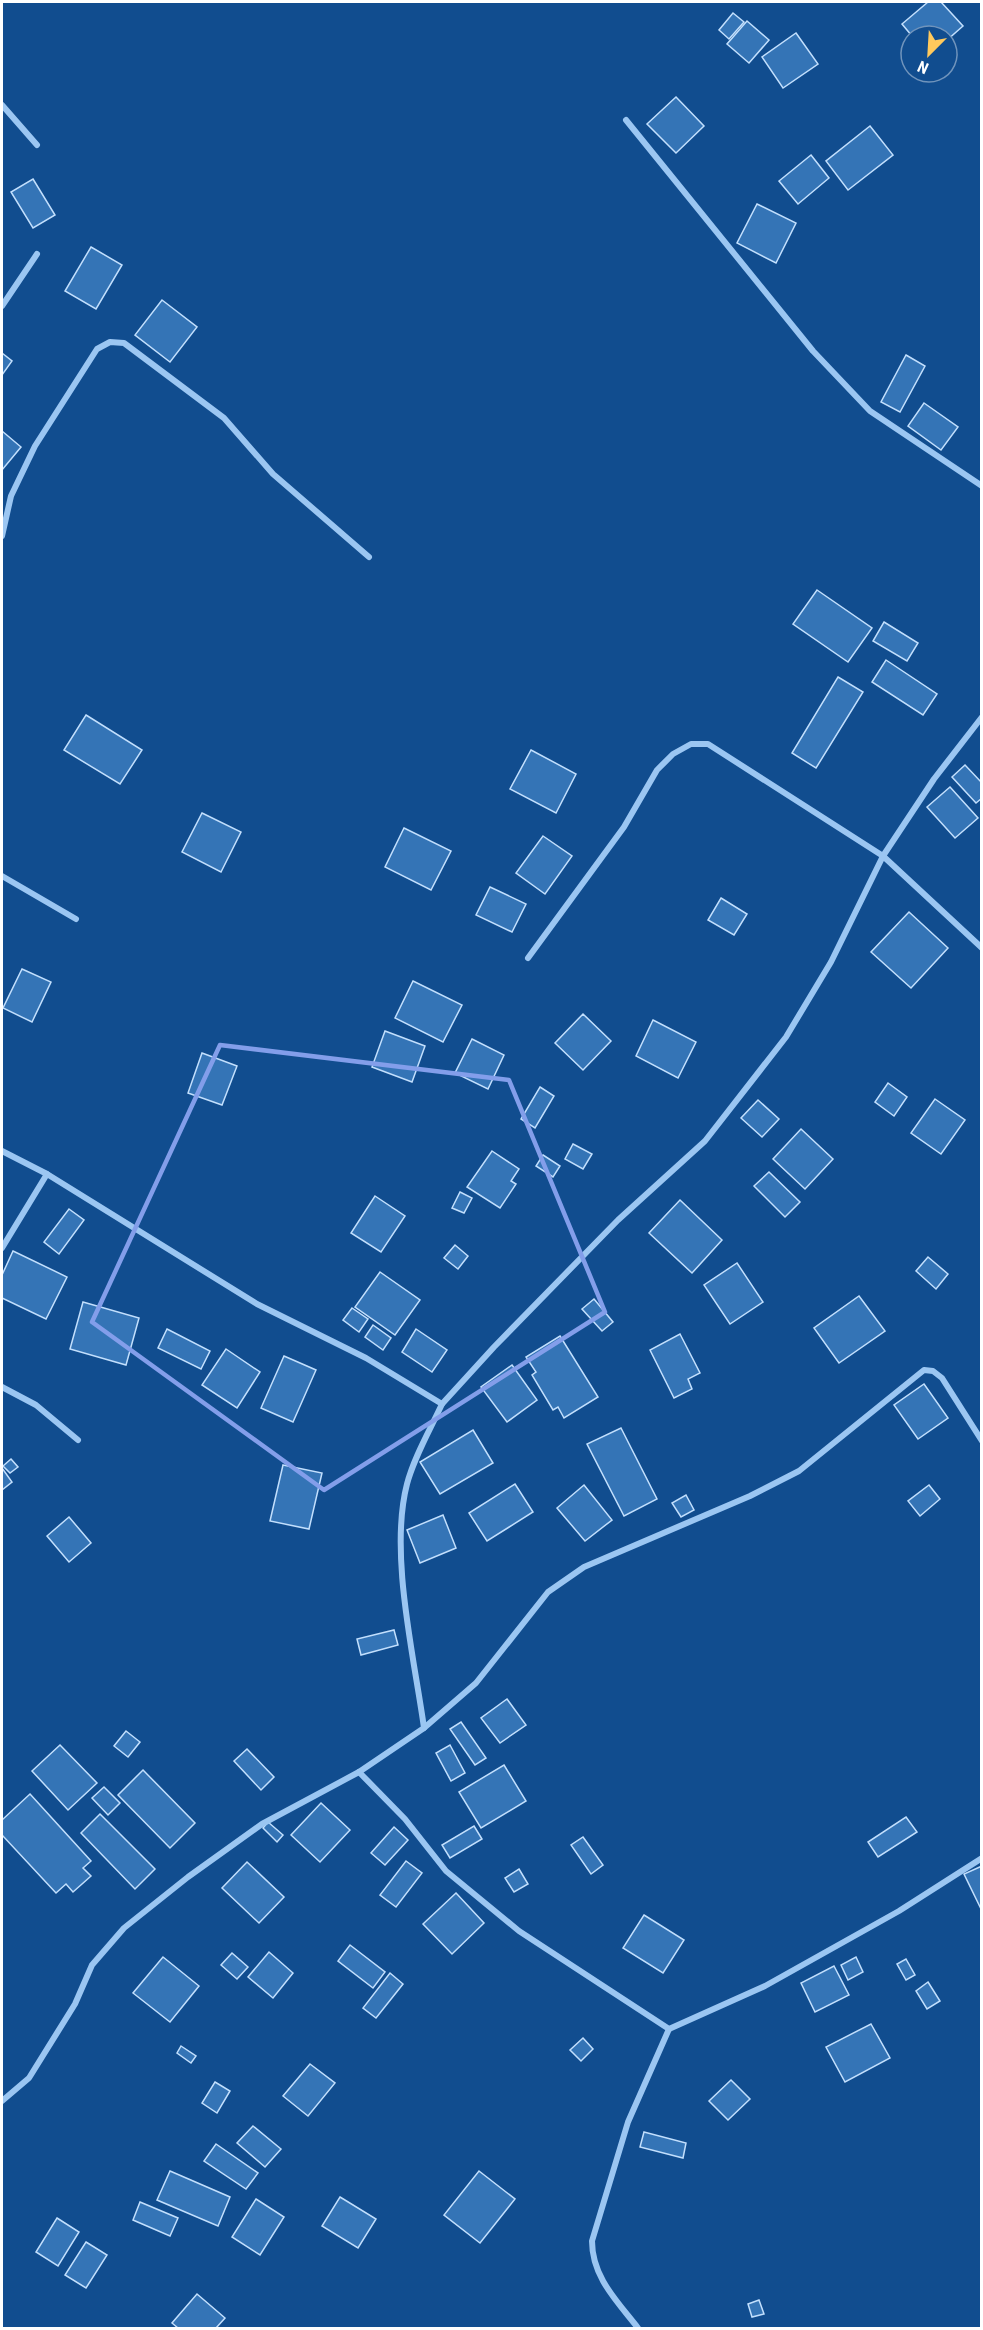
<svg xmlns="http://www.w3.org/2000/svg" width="983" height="2330" font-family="'Roboto Condensed',sans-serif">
<rect width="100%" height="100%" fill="#114d8f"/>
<g fill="#3474b6" stroke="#c2dffd" stroke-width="1.5">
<path d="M928,2h13l22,24 -16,14v-4h-35l-10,-12z"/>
<path d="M733,13l11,9 -15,17 -10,-9z"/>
<path d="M747,21l22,19 -20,23 -22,-19z"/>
<path d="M796,33l22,31 -35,24 -21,-31z"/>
<path d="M676,97l28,29 -28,27 -29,-29z"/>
<path d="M870,126l23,29 -45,35 -22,-29z"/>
<path d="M811,155l18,23 -31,26 -19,-23z"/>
<path d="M33,179l22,36 -22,13 -22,-36z"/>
<path d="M757,204l39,19 -20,40 -39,-20z"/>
<path d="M91,247l31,18 -26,44 -31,-18z"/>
<path d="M162,300l35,27 -27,35 -35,-27z"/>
<path d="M2,353l10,8 -10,14z"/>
<path d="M906,355l19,11 -25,46 -19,-10z"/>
<path d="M924,403l34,24 -17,23 -33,-24z"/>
<path d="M2,431l19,16 -19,23z"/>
<path d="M817,590l55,38 -24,34 -55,-38z"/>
<path d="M884,622l34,21 -11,18 -34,-20z"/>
<path d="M886,660l51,34 -14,21 -51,-33z"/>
<path d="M838,677l25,15 -47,76 -24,-15z"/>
<path d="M86,715l56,35 -22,34 -56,-34z"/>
<path d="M531,750l45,24 -20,39 -46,-24z"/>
<path d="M965,765l17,18v15l-6,5 -24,-26z"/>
<path d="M950,787l28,31 -23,20 -28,-31z"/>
<path d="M202,813l39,19 -20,40 -39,-20z"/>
<path d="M404,828l47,23 -20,39 -46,-23z"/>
<path d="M543,836l29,20 -27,38 -29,-21z"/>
<path d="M490,887l36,17 -14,28 -36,-17z"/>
<path d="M721,898l26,16 -13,21 -26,-15z"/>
<path d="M909,912l39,36 -37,40 -40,-36z"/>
<path d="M22,969l29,13 -19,40 -29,-14z"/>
<path d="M413,981l49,24 -19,37 -48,-24z"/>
<path d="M583,1014l28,27 -28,29 -28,-27z"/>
<path d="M653,1020l43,22 -18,36 -42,-22z"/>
<path d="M385,1031l40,15 -13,36 -40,-15z"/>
<path d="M472,1039l32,16 -16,34 -33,-16z"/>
<path d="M202,1053l35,13 -15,39 -34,-12z"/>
<path d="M888,1083l19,14 -13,19 -19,-14z"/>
<path d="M540,1087l14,9 -19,32 -14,-9z"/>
<path d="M935,1099l30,21 -24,34 -30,-21z"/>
<path d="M758,1100l21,19 -17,18 -21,-19z"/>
<path d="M801,1129l32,30 -28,30 -32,-30z"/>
<path d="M573,1144l19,10 -9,15 -18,-10z"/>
<path d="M492,1151l27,18 -8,12 5,3 -16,24 -33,-21z"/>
<path d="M543,1155l17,11 -7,11 -17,-11z"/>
<path d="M769,1172l31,30 -15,15 -31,-31z"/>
<path d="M460,1192l12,6 -8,15 -12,-5z"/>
<path d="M375,1196l30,20 -24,36 -30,-19z"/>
<path d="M680,1200l42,40 -30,33 -43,-40z"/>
<path d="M69,1209l15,11 -25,34 -15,-12z"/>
<path d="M455,1245l13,11 -10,13 -14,-11z"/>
<path d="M13,1251l54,26 -21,42 -44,-21v-23z"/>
<path d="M928,1257l20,17 -12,15 -20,-18z"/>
<path d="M737,1263l26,39 -33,22 -26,-39z"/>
<path d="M380,1272l40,28 -25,35 -40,-28z"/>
<path d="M859,1296l26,35 -46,32 -25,-35z"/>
<path d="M594,1299l19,23 -11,9 -20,-22z"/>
<path d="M83,1302l56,16 -13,47 -56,-16z"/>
<path d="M352,1308l16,11 -9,13 -16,-12z"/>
<path d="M373,1325l18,13 -8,12 -18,-13z"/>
<path d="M167,1329l43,22 -9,18 -43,-21z"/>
<path d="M416,1329l31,21 -15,22 -30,-20z"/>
<path d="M680,1334l20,39 -12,6 4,10 -18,9 -24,-48z"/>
<path d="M560,1336l38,61 -34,21 -6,-11 -5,3 -21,-35 4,-3 -10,-15z"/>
<path d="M226,1349l34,23 -23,36 -35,-23z"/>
<path d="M284,1356l32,14 -23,52 -32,-14z"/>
<path d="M512,1365l25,35 -30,22 -26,-35z"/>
<path d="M924,1384l24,34 -30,21 -24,-34z"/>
<path d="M621,1428l36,71 -33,17 -37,-72z"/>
<path d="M473,1430l20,33 -53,31 -20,-32z"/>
<path d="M11,1459l7,8 -8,6 -7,-7z"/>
<path d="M283,1465l39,8 -13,56 -39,-8z"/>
<path d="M2,1468l10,14 -10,8z"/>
<path d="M515,1484l18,28 -46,29 -18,-28z"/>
<path d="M584,1485l28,35 -27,21 -28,-33z"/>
<path d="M929,1485l11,14 -20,17 -12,-15z"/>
<path d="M686,1495l8,15 -13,7 -9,-14z"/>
<path d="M443,1515l13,33 -36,15 -13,-33z"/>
<path d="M69,1517l22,26 -22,19 -22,-26z"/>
<path d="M394,1630l4,15 -37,10 -4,-16z"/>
<path d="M507,1699l19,26 -26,18 -19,-25z"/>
<path d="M461,1722l25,36 -11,7 -25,-36z"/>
<path d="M126,1731l14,11 -12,15 -14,-11z"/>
<path d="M60,1745l37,38 -29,27 -36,-39z"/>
<path d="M450,1745l15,28 -14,8 -15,-28z"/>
<path d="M247,1749l27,28 -13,13 -27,-29z"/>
<path d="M504,1765l22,36 -45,27 -22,-36z"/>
<path d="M143,1770l52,53 -25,25 -52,-53z"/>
<path d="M104,1787l16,16 -12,12 -16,-17z"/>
<path d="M30,1794l61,67 -8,7 8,8 -18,16 -7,-8 -10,9 -54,-58v-15z"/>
<path d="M321,1803l29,27 -30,32 -29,-27z"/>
<path d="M100,1814l55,55 -20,20 -54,-56z"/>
<path d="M906,1817l11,15 -39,25 -10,-15z"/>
<path d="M268,1822l15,13 -6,7 -14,-14z"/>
<path d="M474,1826l8,13 -32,19 -8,-13z"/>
<path d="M394,1827l14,13 -23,25 -14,-12z"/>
<path d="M583,1837l20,28 -12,9 -20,-29z"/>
<path d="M406,1861l16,12 -26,34 -16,-12z"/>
<path d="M247,1862l37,35 -25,26 -37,-35z"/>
<path d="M982,1866v45l-18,-37z"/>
<path d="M519,1869l9,15 -14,8 -9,-14z"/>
<path d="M456,1893l28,30 -32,31 -29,-30z"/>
<path d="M644,1915l40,25 -21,33 -40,-25z"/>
<path d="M350,1945l35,27 -12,16 -35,-27z"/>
<path d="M269,1952l24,21 -20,25 -25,-21z"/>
<path d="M232,1953l16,14 -11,12 -16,-14z"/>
<path d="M163,1957l36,29 -29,36 -37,-29z"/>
<path d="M856,1957l7,15 -15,8 -7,-15z"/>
<path d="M906,1959l9,16 -9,5 -9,-16z"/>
<path d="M834,1966l15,29 -34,17 -14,-29z"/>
<path d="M390,1973l13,11 -27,34 -13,-10z"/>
<path d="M928,1982l12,19 -13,8 -11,-18z"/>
<path d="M871,2024l19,34 -45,24 -19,-35z"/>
<path d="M583,2038l10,11 -12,12 -11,-11z"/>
<path d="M181,2046l15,10 -5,7 -14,-10z"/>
<path d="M310,2064l25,19 -27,33 -25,-20z"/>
<path d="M731,2080l19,19 -22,21 -19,-19z"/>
<path d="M215,2082l15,9 -13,22 -15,-10z"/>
<path d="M253,2126l28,23 -16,18 -28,-24z"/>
<path d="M644,2132l42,11 -3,15 -43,-11z"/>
<path d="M216,2144l42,29 -12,16 -42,-28z"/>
<path d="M170,2171l60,26 -12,29 -61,-26z"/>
<path d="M479,2171l36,28 -35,44 -36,-28z"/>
<path d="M340,2197l36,22 -18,29 -36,-22z"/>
<path d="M256,2199l28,18 -24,38 -28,-18z"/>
<path d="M140,2202l38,16 -8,18 -37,-16z"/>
<path d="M57,2218l22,14 -21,34 -22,-14z"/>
<path d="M86,2242l21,13 -21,33 -21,-13z"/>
<path d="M197,2294l28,24 -9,10h-38l-6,-5z"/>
<path d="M759,2300l5,14 -12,3 -4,-13z"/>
</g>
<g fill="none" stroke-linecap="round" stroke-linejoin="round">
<g stroke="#9bc6f2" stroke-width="6">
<path d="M2,105l35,40"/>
<path d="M626,120l187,231 57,60 112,75"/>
<path d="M2,306l35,-52"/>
<path d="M2,536l9,-40 24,-50 62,-97 13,-7 14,1 100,75 49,56 96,83"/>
<path d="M2,876l74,43"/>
<path d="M528,958l96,-131 33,-57 16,-16 18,-10h17l175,112 99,92"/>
<path d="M2,1151l45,23 210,130 109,54 76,46c-12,26 -28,53 -35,80 -18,69 7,172 17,244l-65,44 -97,52 -74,53 -64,51 -32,37 -17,39 -46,74 -27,23"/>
<path d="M2,1248l45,-74"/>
<path d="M2,1387l34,18 42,35"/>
<path d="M442,1404l52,-57 124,-127 87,-79 81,-104 45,-75 52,-106 51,-77 48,-62"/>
<path d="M424,1728l52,-45 72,-91 36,-25 166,-71 49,-25 125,-101 9,1 9,7 40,63"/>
<path d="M359,1772l46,47 41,52 73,60 150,98 96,-43 134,-75 83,-53"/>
<path d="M638,2328c-21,-27 -46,-51 -46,-87l36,-119 41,-93"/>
</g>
</g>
<path fill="none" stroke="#839eea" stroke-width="4.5" stroke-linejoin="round" d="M220,1045l289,35 96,232 -281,178 -232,-168z"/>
<rect width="983" height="2330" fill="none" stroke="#ffffff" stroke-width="6"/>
<g transform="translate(929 54) rotate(204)"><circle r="28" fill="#114d8f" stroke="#7094bc" stroke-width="1.5"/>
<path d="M0-4.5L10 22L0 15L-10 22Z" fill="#ffc95c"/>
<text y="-9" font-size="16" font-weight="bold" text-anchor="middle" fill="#ffffff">N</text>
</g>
</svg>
